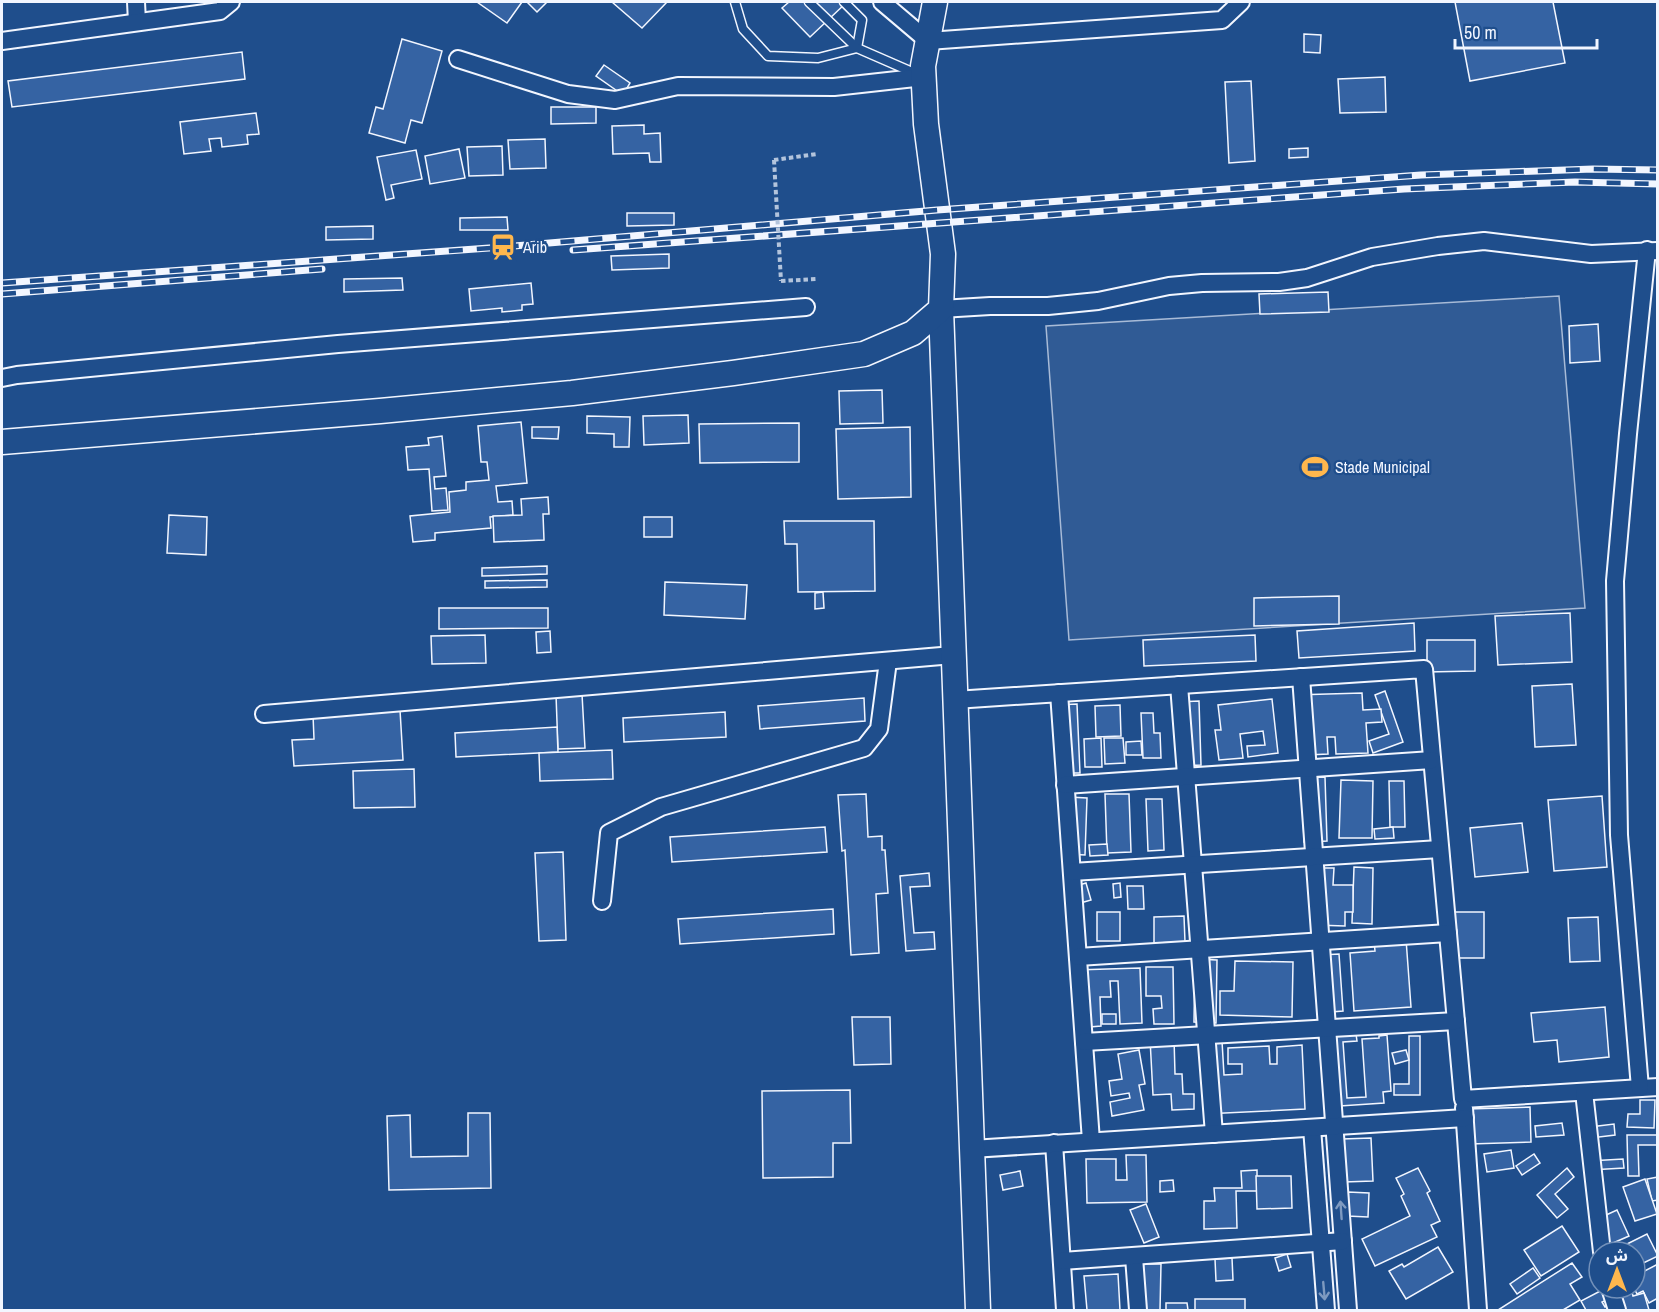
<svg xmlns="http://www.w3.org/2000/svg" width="1659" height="1312" font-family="'Archivo Narrow','Noto Sans Arabic',sans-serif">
<rect width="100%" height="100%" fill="#1f4e8c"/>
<path fill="#305b95" stroke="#a8bbd7" stroke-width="1.5" d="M1559,296l26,312 -516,32 -23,-314z"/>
<g fill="#3563a3" stroke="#f2f6ff" stroke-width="1.5">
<path d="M477,2h45l-15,21z"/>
<path d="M527,2h20l-10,10z"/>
<path d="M612,2h55l-25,26z"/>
<path d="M789,2h58l-37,35 -28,-29z"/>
<path d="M1455,2h98l12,61 -95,18z"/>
<path d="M1304,34l17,1 -1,18 -16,-1z"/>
<path d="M402,39l40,12 -20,72 -11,-3 -6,23 -36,-10 7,-26 7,2z"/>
<path d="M242,52l3,27 -233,28 -4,-26z"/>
<path d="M604,65l26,18 -7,12 -27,-19z"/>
<path d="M1385,77l1,35 -46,1 -2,-34z"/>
<path d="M1251,81l4,80 -26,2 -4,-81z"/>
<path d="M551,107h45v16l-45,1z"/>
<path d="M256,113l3,21 -12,1 1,9 -26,3 -1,-9 -12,1 2,12 -27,3 -4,-32z"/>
<path d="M644,125v9l16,-1 1,29h-11l-1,-9 -36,1 -1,-28z"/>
<path d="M545,139l1,29 -36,1 -2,-29z"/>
<path d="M502,146l1,29 -34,1 -2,-29z"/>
<path d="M1308,148v9l-19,1v-9z"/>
<path d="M459,149l6,29 -35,6 -5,-28z"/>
<path d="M416,150l6,29 -31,6 3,13 -8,2 -9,-43z"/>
<path d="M627,213h47v12l-47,1z"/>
<path d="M507,217l1,13h-48v-12z"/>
<path d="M373,226v13l-47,1v-13z"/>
<path d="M669,254v14l-57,2 -1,-14z"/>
<path d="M402,278l1,12 -59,2v-13z"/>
<path d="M531,283l2,21 -11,1v5l-20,2v-4l-31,3 -2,-22z"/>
<path d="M1328,292l1,20 -69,2 -1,-20z"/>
<path d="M1598,324l2,37 -30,2 -1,-37z"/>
<path d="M882,390l1,33 -43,1 -1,-33z"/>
<path d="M688,415l1,28 -45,2 -1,-29z"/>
<path d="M587,416l43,1 -1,30h-15v-13l-27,-1z"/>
<path d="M521,422l6,61 -31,3 2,16 14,-1 1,14 -23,2 1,11 -56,5v7l-22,2 -3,-26 40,-4 -1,-20 17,-2v-8l23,-2 -2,-18h-6l-3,-36z"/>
<path d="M799,423v39l-99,1 -1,-39z"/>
<path d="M532,427h27l-1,12 -26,-1z"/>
<path d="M910,427l1,70 -73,2 -2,-70z"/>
<path d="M442,436l4,40 -12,1 1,12 11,-1 2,22 -16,1 -3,-42 -21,1 -2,-23 23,-2 -1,-7z"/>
<path d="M548,497l1,17h-6l1,26 -50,2 -1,-26 29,-1 -1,-16z"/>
<path d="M169,515l38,2 -1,38 -39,-2z"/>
<rect x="644" y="517" width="28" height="20"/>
<path d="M784,521h90l1,70 -77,1 -1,-48h-12z"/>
<path d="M547,566v8l-65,2v-8z"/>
<path d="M547,580v7l-62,1v-7z"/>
<path d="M665,582l82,3 -2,34 -81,-4z"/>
<path d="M823,592l1,16 -9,1v-16z"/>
<path d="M1339,596v28l-85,2v-28z"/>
<path d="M439,608h109v20l-109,1z"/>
<path d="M1570,613l2,49 -74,3 -3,-49z"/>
<path d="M1414,623l1,28 -116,7 -2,-27z"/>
<path d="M550,631l1,21 -14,1 -1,-21z"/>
<path d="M485,635l1,28 -54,1 -1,-28z"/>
<path d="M1255,635l1,26 -112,5 -1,-26z"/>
<path d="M1427,640h48v31l-48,1z"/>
<path d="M1572,684l4,61 -41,2 -3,-61z"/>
<path d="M1385,691l18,51 -30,11 -4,-12 20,-7 -14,-39z"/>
<path d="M1362,693l1,17 18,-1 1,13 -16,1 2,30 -32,1 -1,-17h-8l1,17 -21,1 -13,-60z"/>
<path d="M582,694l3,54 -27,1 -2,-54z"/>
<path d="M864,698l1,23 -105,8 -2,-23z"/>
<path d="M1272,699l6,54 -30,4 -1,-11 18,-1 -2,-14 -23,3 3,24 -24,2 -4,-30h6l-3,-25z"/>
<path d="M1199,701l2,64 -20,1 -3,-64z"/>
<path d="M1077,704l3,69h-16l-9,-68z"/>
<path d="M1120,705l1,31 -25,1 -1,-31z"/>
<path d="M400,710l3,50 -109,6 -2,-26 22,-1 -1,-24z"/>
<path d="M725,712l1,25 -102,5 -1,-24z"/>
<path d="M1141,713h12l1,20h6l1,25h-18z"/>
<path d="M557,727l1,25 -102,5 -1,-24z"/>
<path d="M1101,738l1,29h-17l-1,-28z"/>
<path d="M1104,738h19l2,25 -20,1z"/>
<path d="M1141,741l1,14h-16v-13z"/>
<path d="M612,750l1,29 -73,2 -1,-28z"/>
<path d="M414,769l1,38 -61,1 -1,-37z"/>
<path d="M1325,777l2,64 -23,1 -2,-64z"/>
<path d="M1341,780l32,1 -1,57h-33z"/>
<path d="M1389,781h15l1,46h-15z"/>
<path d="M866,794l2,43 14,-1v14h3l3,43 -12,1 3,59 -28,2 -6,-105 -3,1 -4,-56z"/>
<path d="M1105,794h24l2,58 -24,1z"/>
<path d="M1602,796l5,71 -53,4 -6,-71z"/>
<path d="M1069,797l18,1 -2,57 -18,-1z"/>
<path d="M1146,799h16l2,51 -16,1z"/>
<path d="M1522,823l6,49 -53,5 -5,-49z"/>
<path d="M825,827l2,25 -155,10 -2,-25z"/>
<path d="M1393,827l1,11 -19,1 -1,-10z"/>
<path d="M1107,844l1,11 -18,1 -1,-11z"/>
<path d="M563,852l3,88 -27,1 -4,-88z"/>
<path d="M1354,867l19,1 -1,56 -20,-1z"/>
<path d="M1316,868h18l-1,17h20v27h-8v14l-30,-1z"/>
<path d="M929,873l1,13 -20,1 4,46 20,-1 1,17 -29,2 -6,-75z"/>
<path d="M1086,883l5,17 -14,4 -5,-17z"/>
<path d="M1120,883l1,14 -7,1 -1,-14z"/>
<path d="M1127,886h16l1,23h-16z"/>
<path d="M833,909l1,25 -154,10 -2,-25z"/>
<rect x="1097" y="912" width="23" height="29"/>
<path d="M1452,912h32v46h-31z"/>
<path d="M1184,916l1,26 -31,1v-26z"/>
<path d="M1598,917l2,44 -30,1 -2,-44z"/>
<path d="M1406,939l5,68 -57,4 -4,-58 25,-2 -1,-10z"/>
<path d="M1339,954l4,57 -24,2 2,-58z"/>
<path d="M1195,959l22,1 -1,63 -22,-1z"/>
<path d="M1235,961l58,1 -1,55 -72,-2v-24h14z"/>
<path d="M1146,967h27l1,57h-20l-1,-15 9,-1 -1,-12h-15z"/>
<path d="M1140,968l2,55 -22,1 -2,-43h-8l1,16h-11l1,29 -23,2 -3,-58z"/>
<path d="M1605,1007l4,50 -50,5 -2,-22 -23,2 -3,-29z"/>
<rect x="1102" y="1014" width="14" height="10"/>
<path d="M852,1017h38l1,47 -37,1z"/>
<path d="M1356,1034l1,7 -14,1 4,56 19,-1 -4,-58 17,-1v-2l8,-1 4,56 -8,1 1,11 -59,4 -5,-71z"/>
<path d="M1409,1036h11v59h-26v-11h15z"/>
<path d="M1174,1038l1,36h7l1,20h11v15l-22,1 -1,-16 -18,1 -3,-56z"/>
<path d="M1222,1041l2,34 18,-1v-10h-14v-16l41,-2 1,18h7v-17l25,-2 3,64 -101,5 -3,-72z"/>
<path d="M1139,1050l6,34 -6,1 5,25 -32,6 -2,-14 20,-4 -1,-5 -18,3 -2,-15 13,-2 -4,-25z"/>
<path d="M1406,1050l3,10 -14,4 -3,-11z"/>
<path d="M850,1090l1,53h-18v34l-70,1 -1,-87z"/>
<path d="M1640,1100h15l-1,28 -27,-1 1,-13h12z"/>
<path d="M1530,1107l1,35 -61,2 -2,-35z"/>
<path d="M468,1113h22l1,75 -102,2 -2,-74 23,-1 1,42 57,-1z"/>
<path d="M1562,1123l2,12 -28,2 -1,-11z"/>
<path d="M1614,1124l1,11 -24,3 -1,-11z"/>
<path d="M1627,1135h31v10h-20l1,31h-11z"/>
<path d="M1371,1138l2,43 -29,1 -2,-43z"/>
<path d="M1511,1150l3,18 -27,4 -3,-18z"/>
<path d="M1534,1154l6,9 -18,12 -6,-9z"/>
<path d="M1126,1155h20l1,47 -60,1 -1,-44h30v21h11z"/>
<path d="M1623,1159l1,9 -34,2 -1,-9z"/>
<path d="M1418,1168l12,23 -3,2 13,28 -9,4 6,12 -62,29 -13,-27 48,-23 -9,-20 3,-2 -8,-16z"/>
<path d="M1567,1168l7,9 -19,17 13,15 -11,9 -20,-23z"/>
<path d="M1257,1170v21h-21l1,37 -33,1v-28h11l-1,-13h28l-1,-17z"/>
<path d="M1020,1171l3,15 -20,4 -3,-15z"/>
<path d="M1256,1176h35l1,32 -35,1z"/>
<path d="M1658,1177v23l-6,1 -5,-22z"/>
<path d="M1645,1179l12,35 -22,7 -12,-34z"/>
<path d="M1173,1180l1,11 -14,1v-11z"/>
<path d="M1348,1192l21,1 -1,24 -21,-1z"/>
<path d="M1146,1204l13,33 -15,6 -14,-33z"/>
<path d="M1617,1210l12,26 -25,11 -11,-26z"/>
<path d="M1562,1226l17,26 -38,24 -17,-26z"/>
<path d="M1647,1234l11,22 -23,11v-15h-24z"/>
<path d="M1438,1247l15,25 -47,27 -17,-28 13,-7 2,3z"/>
<path d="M1287,1254l4,13 -12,4 -4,-13z"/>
<path d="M1232,1258l1,22 -17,1 -1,-22z"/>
<path d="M1572,1263l10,14 -12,7 10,16 -17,10h-65z"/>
<path d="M1136,1264h25l-1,46h-25z"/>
<path d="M1658,1264v34l-9,5 -6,-12 -6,3 -3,-6 1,-12z"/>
<path d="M1533,1268l7,10 -23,16 -7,-10z"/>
<path d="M1118,1274l2,36h-33l-3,-34z"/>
<path d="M1606,1288l7,9 -11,5 3,5 14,-7 6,10h-39l-5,-9z"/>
<path d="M1617,1288h14l2,8 11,-3 5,17h-26z"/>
<rect x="1195" y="1299" width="50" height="11"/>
<path d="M1166,1303h21l1,7h-22z"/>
</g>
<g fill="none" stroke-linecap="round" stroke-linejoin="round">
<g stroke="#f2f6ff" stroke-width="11">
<g id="lane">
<path d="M735,2l8,27 25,27 50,2 39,-10 5,-28 -18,-18"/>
<path d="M809,2l48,46 62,27"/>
</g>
</g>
<g stroke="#f2f6ff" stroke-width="20">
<g id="street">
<path d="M136,2l1,20"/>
<path d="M882,2l46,39 294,-21 19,-18"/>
<path d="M2,41l218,-30 11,-9"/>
<path d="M458,59l110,35 47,6 63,-14 156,1 90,-10"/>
<path d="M941,309l49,-3h58l50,-5 71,-15 33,-3 77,-1 28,-4 65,-21 66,-11 46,-5 107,13 66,-3"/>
<path d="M2,378l15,-3 321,-31 468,-37"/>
<path d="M1301,677l47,633"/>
<path d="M1179,685l35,449"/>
<path d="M1059,693l32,448"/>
<path d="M955,700l469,-31 39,430 195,-12"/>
<path d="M264,714l689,-59"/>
<path d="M1065,785l367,-25"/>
<path d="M1072,872l368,-23"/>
<path d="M602,901l7,-68 52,-26 203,-59 15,-19 9,-68"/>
<path d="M1078,957l370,-24"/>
<path d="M1084,1042l372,-21"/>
<path d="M1640,1088l-21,-253 -4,-254 13,-147 19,-184"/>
<path d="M1584,1092l18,160"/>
<path d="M1464,1108l14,202"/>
<path d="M1312,1128l14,182"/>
<path d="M1054,1143l11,167"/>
<path d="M972,1149l493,-31"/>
<path d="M1134,1257l4,53"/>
<path d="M1062,1261l281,-20"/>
<path d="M1610,1288l7,22"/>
</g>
</g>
<g stroke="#f2f6ff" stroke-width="27">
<g id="secondary">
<path d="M941,309l37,1001"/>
<path d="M2,442l378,-31 192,-18 161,-20 131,-19 49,-21 28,-24 2,-55 -17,-130 -3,-58 12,-64"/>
</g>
</g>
<g stroke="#b3c4dc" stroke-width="4" stroke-dasharray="4.5 3" stroke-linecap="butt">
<path d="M774,160l43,-6"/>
<path d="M781,281l36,-2"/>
</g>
<use href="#lane" stroke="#1f4e8c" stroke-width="8"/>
<use href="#street" stroke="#1f4e8c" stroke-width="16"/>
<use href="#secondary" stroke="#1f4e8c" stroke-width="24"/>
<g stroke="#f2f6ff" stroke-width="7">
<g id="rail">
<path d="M573,250l831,-61 171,-7 83,2"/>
<path d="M2,283l501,-36 434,-37 484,-35 172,-6 65,1"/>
<path d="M2,294l320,-25"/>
</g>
</g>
<use href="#rail" stroke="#1f4e8c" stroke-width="4.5" stroke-dasharray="14" stroke-linecap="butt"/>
<path stroke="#b3c4dc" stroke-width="4" stroke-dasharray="4.5 3" stroke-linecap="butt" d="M774,160l7,121"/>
</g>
<defs><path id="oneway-shaft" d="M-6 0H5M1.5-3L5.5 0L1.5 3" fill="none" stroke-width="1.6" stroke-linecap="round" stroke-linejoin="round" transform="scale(1.5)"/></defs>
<g stroke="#7e9ac0">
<use href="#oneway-shaft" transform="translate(1341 1210) rotate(-94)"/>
<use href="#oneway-shaft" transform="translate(1324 1291) rotate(85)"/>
</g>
<defs>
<g id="station-bare" transform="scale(2.07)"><path d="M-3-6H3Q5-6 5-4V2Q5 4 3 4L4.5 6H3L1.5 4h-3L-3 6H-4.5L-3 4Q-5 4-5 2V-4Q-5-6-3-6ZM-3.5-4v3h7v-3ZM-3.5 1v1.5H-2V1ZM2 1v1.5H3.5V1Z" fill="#ffb74d" stroke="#1f4e8c" stroke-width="2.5" paint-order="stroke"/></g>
<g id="stadium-bare" transform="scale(2.07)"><path d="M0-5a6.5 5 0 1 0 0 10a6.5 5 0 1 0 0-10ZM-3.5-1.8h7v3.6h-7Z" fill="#ffb74d" stroke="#1f4e8c" stroke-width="2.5" paint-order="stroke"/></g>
</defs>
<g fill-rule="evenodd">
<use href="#station-bare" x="503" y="247"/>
<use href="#stadium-bare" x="1315" y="467"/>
</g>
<g text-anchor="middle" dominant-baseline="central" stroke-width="4.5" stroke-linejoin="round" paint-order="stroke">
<g font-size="16" fill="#f2f6ff" stroke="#1f4e8c" text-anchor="start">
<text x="523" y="247">Arib</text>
<text x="1335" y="467">Stade Municipal</text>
</g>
</g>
<rect width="1659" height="1312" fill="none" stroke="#f2f6ff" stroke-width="6"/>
<g transform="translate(1617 1270)"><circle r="28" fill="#1f4e8c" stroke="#7391ba" stroke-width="1.5"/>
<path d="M0-4.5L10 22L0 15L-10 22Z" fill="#ffb74d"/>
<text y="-9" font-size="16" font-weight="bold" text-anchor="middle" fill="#f2f6ff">ش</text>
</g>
<path d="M1455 39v9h142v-9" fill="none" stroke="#f2f6ff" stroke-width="3"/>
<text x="1464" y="39" font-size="18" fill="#f2f6ff" stroke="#1f4e8c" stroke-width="4.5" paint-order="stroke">50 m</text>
</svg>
